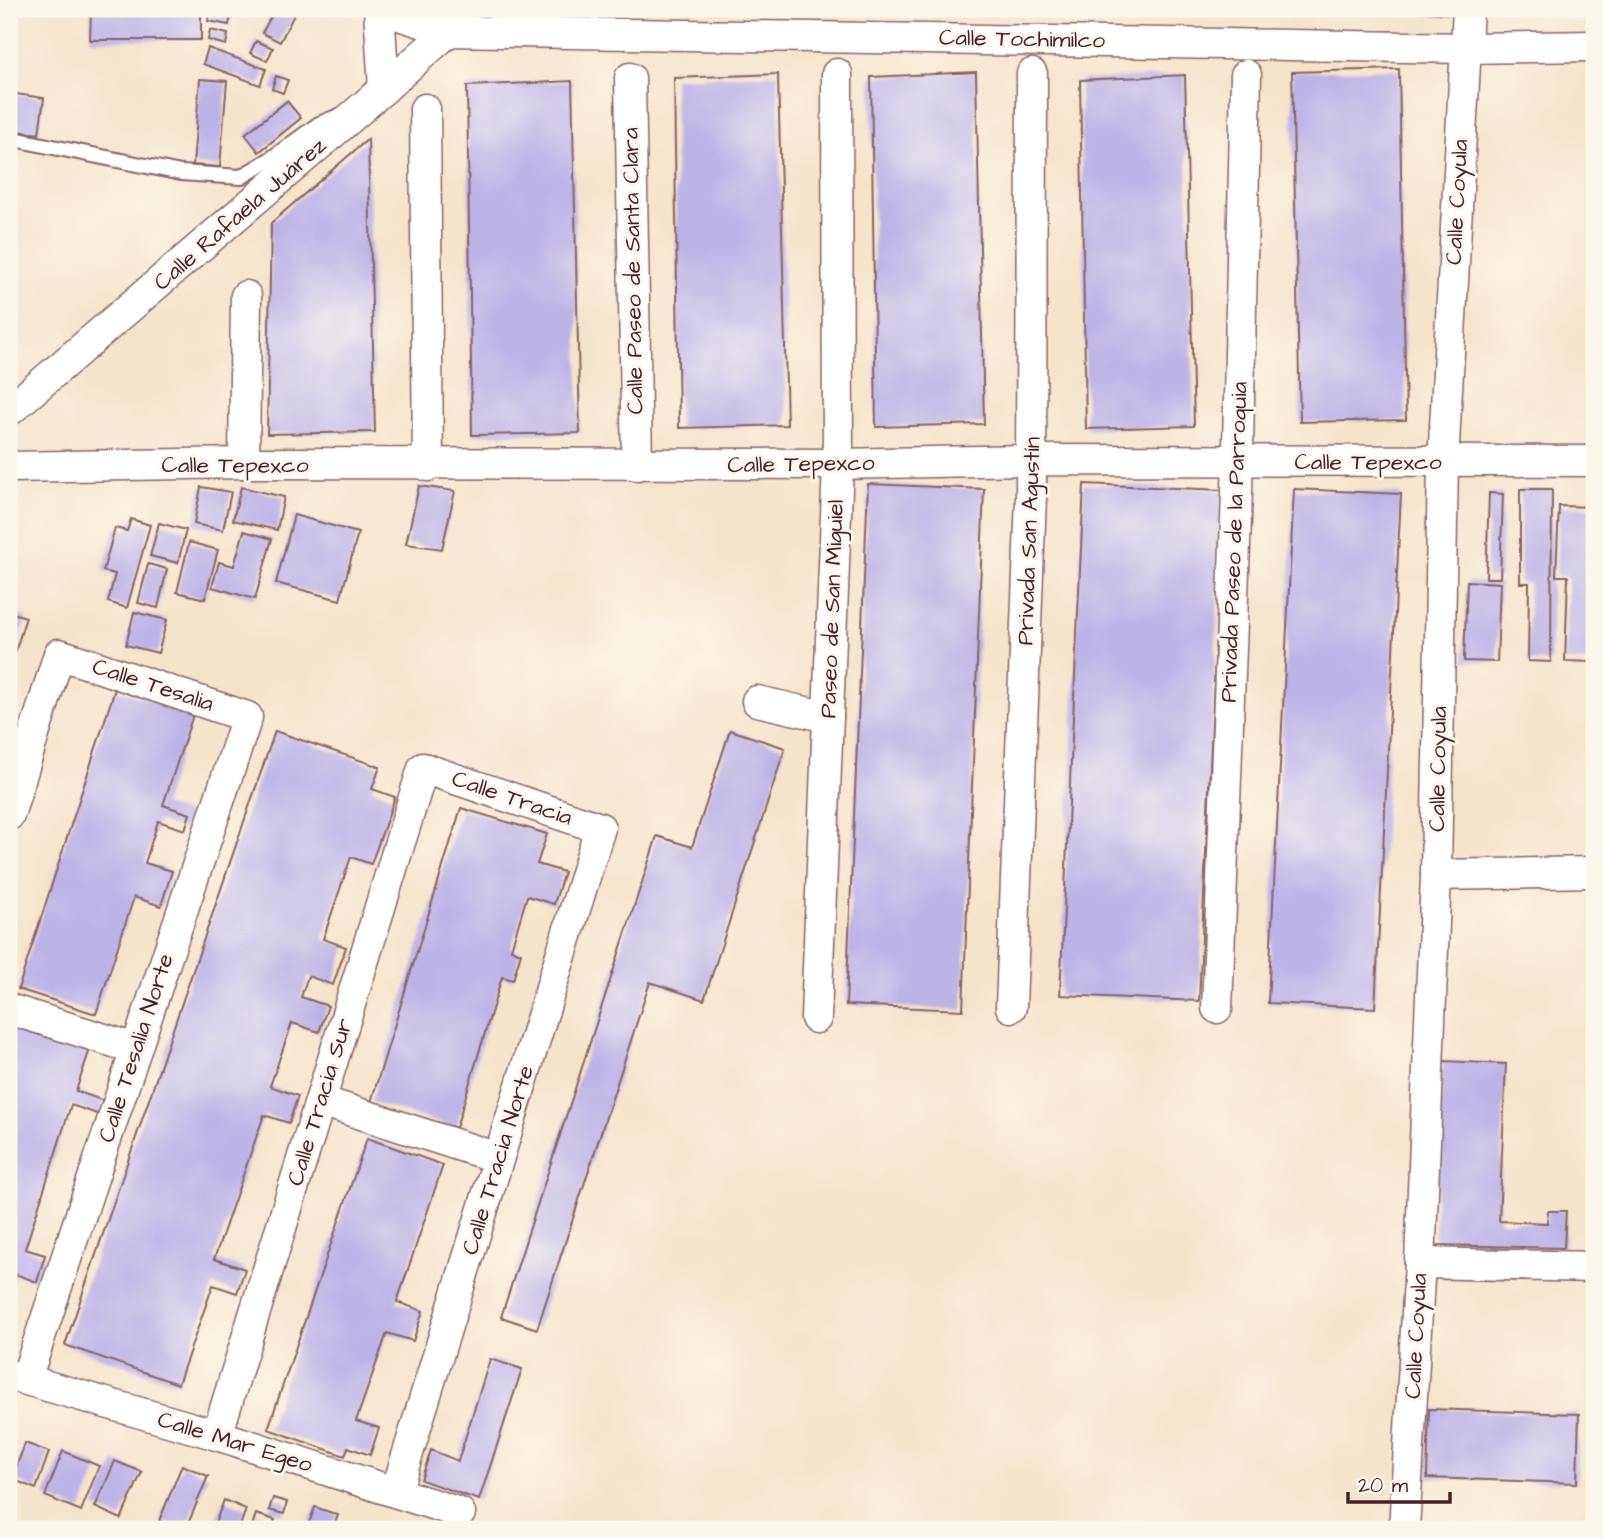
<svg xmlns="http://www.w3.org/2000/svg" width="1603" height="1538" font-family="'Architects Daughter',sans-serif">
<rect width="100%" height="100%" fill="#fbf7ec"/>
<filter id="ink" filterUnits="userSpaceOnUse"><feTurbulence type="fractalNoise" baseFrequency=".0143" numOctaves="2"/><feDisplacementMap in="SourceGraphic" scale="14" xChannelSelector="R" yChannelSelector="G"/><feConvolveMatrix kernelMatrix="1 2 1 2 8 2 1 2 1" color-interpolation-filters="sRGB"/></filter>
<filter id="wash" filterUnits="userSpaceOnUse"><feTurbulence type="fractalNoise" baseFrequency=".00686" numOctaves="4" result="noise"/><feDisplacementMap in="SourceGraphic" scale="28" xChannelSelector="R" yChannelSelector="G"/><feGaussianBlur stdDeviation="1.57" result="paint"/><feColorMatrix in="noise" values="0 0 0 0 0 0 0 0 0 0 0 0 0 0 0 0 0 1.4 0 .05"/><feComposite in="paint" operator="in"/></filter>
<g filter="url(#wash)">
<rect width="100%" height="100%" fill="#f4e4ca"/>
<g id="blocks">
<g fill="#bcb3e7">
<path d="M91,9h110v31h-111z"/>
<path d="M210,9l22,3 -3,13 -21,-4z"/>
<path d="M275,9h22l-17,33 -18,-9z"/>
<path d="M1115,9h59l-1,7 -58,-1z"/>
<path d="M1390,9h60v5z"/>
<path d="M210,30l18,4 -2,11 -18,-5z"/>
<path d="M256,41l17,7 -6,13 -17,-8z"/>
<path d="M208,48l58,21 -6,16 -57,-21z"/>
<path d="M1399,69l7,351 -106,2 -8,-350z"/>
<path d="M976,72l8,352 -108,3 -5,-350z"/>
<path d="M778,74l9,351 -108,3 -5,-350z"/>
<path d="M1185,75l9,351 -108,3 -6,-349z"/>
<path d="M276,76l12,4 -5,13 -11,-4z"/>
<path d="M200,79l27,2 -7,86 -27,-2z"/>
<path d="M572,81l8,352 -108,2 -5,-349z"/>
<path d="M9,93l35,5 -5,36 -30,-4z"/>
<path d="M287,101l14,17 -42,34 -14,-18z"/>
<path d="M368,139l7,293 -108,2 4,-211z"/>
<path d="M868,484l116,5 -21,521 -117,-5z"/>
<path d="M1084,484l139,6 -24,511 -139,-6z"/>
<path d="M419,486l36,5 -13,58 -36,-5z"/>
<path d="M201,487l30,5 -8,38 -29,-6z"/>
<path d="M241,487l43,10 -7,33 -44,-10z"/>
<path d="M1294,489l107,5 -26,514 -107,-5z"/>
<path d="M1520,489h32l-1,173 -23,-1 1,-78h-9z"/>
<path d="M1489,493l14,1 -3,84h-14z"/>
<path d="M1559,506l35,1v155l-29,-1 3,-85h-12z"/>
<path d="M294,515l64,18 -18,67 -64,-17z"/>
<path d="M131,519l19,6 -23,83 -19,-6 7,-28 -12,-3 12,-43 12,3z"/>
<path d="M159,523l27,7 -8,33 -28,-7z"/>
<path d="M244,531l28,8 -17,60 -43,-12 7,-25 15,4z"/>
<path d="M189,542l29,8 -13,49 -28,-7z"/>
<path d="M148,564l19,5 -9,39 -20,-5z"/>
<path d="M1467,581l33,2 -3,79 -33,-1z"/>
<path d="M9,612l17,5 -17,55z"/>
<path d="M134,612l33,8 -9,33 -32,-8z"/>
<path d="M115,689l78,26 -30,90 27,9 -5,16 -27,-9 -13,42 27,8 -11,35 -27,-9 -38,117 -78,-25z"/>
<path d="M730,730l55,18 -81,252 -54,-18 -113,347 -36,-12 156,-481 35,11z"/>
<path d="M275,731l105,36 -8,22 23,8 -24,67 -20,-7 -28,82 23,8 -13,38 -25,-9 -7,21 27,9 -9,26 -27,-9 -22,63 28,10 -9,27 -25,-8 -50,144 31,10 -8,24 -24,-8 -35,99 -113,-39z"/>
<path d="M461,808l86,26 -10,30 27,8 -10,32 -27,-8 -16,53 10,4 -8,27 -11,-3 -46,151 -85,-26z"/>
<path d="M11,1023l79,26 -14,42 28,10 -4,14 -29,-10 -46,144 20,6 -8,27 -22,-8 -6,19v-262z"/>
<path d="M1442,1061l64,3 -7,157 48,2 1,-12h18l-2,37 -130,-3z"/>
<path d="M367,1138l76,27 -46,137 26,9 -10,30 -26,-8 -31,88 23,7 -9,27 -22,-8 -3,9 -77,-27z"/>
<path d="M490,1359l32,10 -43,131 -58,-20 10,-30 27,11z"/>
<path d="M1429,1409l150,5 -2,69 -150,-5z"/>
<path d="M25,1443l24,9 -13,37 -24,-10z"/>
<path d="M63,1451l36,15 -18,45 -36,-15z"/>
<path d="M115,1461l27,11 -21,47 -26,-12z"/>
<path d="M182,1465l26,11 -22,53 -27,-8z"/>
<path d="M273,1498l14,4 -3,12 -15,-4z"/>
<path d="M224,1500l22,9 -7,20h-26z"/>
<path d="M315,1507l23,8 -5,14h-26z"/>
<path d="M256,1514l19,6 -3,9h-21z"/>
</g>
</g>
</g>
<g filter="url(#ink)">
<use href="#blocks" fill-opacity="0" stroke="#866463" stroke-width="2"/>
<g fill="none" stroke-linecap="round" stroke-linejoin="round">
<g stroke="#866463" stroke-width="18">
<path id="lane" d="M9,138l172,35 60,4 30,-18 48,-35 20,-8"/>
</g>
<g stroke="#866463" stroke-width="33">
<g id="street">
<path d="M379,9l5,80"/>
<path d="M380,9l69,22 1017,17 128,-2"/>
<path d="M630,78l7,387"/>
<path d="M425,109l3,357"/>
<path d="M9,411l354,-304 86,-76 14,-22"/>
<path d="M244,463l2,-167"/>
<path d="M9,467l235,-4 594,1 193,-4 563,1"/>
<path d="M757,701l71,16"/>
<path d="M9,815l50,-161 188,63 -221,662"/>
<path d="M1436,875l158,-3"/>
<path d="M1011,1007l20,-510 1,-423"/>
<path d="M1217,1008l20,-515 9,-418"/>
<path d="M9,1009l127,40"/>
<path d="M816,1018l22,-554 -1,-390"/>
<path d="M321,1101l177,57"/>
<path d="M1420,1263l174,4"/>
<path d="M9,1375l208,60 243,78"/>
<path d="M217,1435l206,-667 177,60 -204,664"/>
<path d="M1404,1529l16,-266 16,-388 7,-413 25,-453"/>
</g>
</g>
<use href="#lane" stroke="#fff" stroke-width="14"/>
<use href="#street" stroke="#fff" stroke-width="30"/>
</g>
</g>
<g text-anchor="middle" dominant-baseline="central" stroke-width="6" stroke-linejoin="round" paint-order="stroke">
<g font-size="23" fill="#4a1f2b" stroke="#fbf7ec">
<text transform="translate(1022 39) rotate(1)">Calle Tochimilco</text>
<text transform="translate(1457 202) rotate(-87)">Calle Coyula</text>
<text transform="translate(240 214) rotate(-41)">Calle Rafaela Juárez</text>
<text transform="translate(633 271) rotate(-91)">Calle Paseo de Santa Clara</text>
<text x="1368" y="462">Calle Tepexco</text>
<text transform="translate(801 464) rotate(-1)">Calle Tepexco</text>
<text x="235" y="465">Calle Tepexco</text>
<text transform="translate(1029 541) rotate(-88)">Privada San Agustín</text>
<text transform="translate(1234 542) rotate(-88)">Privada Paseo de la Parroquia</text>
<text transform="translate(832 609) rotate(-88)">Paseo de San Miguiel</text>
<text transform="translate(153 685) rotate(18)">Calle Tesalia</text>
<text transform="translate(1438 769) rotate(-89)">Calle Coyula</text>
<text transform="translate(512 798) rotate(19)">Calle Tracia</text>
<text transform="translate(136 1048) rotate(-72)">Calle Tesalia Norte</text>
<text transform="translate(320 1102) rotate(-73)">Calle Tracia Sur</text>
<text transform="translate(498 1160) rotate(-73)">Calle Tracia Norte</text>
<text transform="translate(1416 1336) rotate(-87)">Calle Coyula</text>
<text transform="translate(235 1442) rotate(17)">Calle Mar Egeo</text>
</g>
</g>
<rect width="1603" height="1538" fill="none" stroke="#fbf7ec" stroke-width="35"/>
<path d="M1348 1492v10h102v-10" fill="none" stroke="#4a1f2b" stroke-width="3.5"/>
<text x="1358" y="1492" font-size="21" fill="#4a1f2b" stroke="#fbf7ec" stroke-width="5" paint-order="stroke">20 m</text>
</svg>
